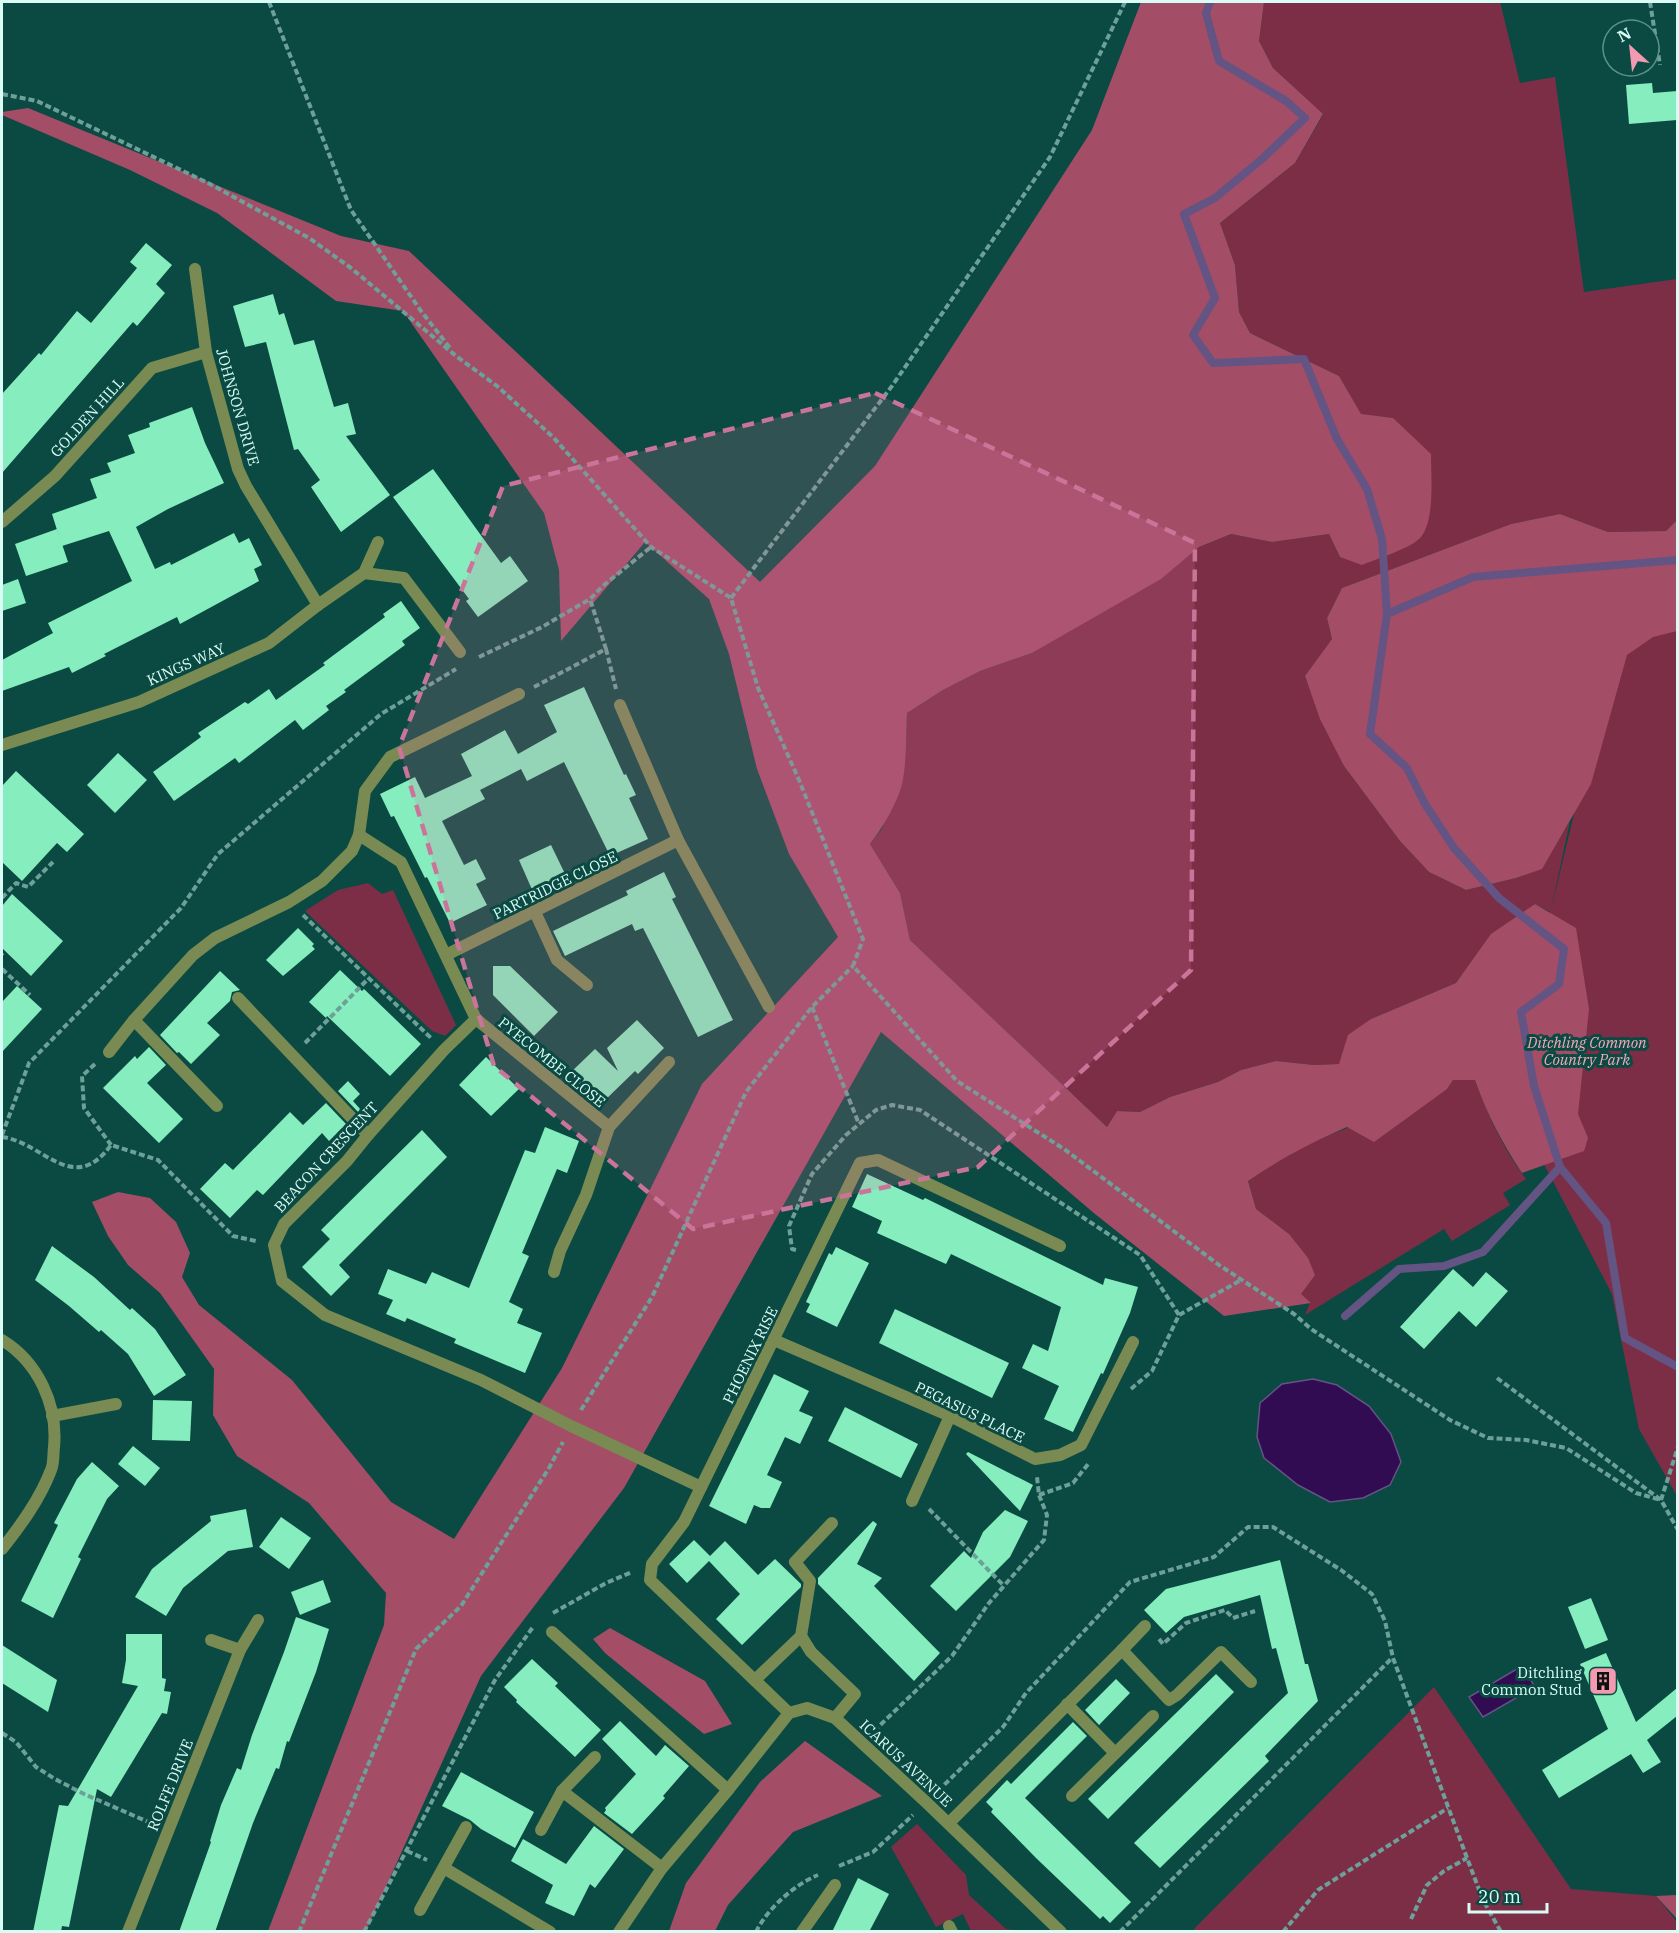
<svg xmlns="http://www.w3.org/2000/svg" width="1679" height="1933" font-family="'IBM Plex Serif',serif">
<rect width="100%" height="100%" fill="#0a4a42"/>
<g fill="#7d2e47">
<path d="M1264,2h236l20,81 35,-6 29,215 93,-13v241l-11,11 -58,1 -48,-18 -49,10 -169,64 -15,30 5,21 -27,38 39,89 56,75 29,31 37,18 50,-12 25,-9 29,-48 -19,89 62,-259 64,-85v930l-38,-67 -27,-135 -131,-250 59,-88 10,-44 -15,-8 -60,55 -19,24 -85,36 -32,45 -25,1 -38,-4 -35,9 -23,12 -48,15 -30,15 -23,-1 -10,16 -197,-187 -10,-47 -30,-49 12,-15 24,-83 1,-33 36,-23 37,-19 52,-18 167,-106 32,-13 41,8 57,-8 11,23 53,-139 -32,-3 -22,-39 -89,-43 -11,-21 -4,-47 -15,-42 75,-60 28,-48 -50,-47 -14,-27z"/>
<path d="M368,883l14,11 11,-4 63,135 -11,11 -13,-5 -127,-120 33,-21z"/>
<path d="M1453,1080h22c13,35 28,69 51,99l-23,14 7,12 -58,36 -8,-12 -139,86 5,-12 -9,-9 -12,-60 -33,-25 -8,-28 27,-19 39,-21 133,-52z"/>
<path d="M1434,1687l137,202 85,7 21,26v9h-485z"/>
<path d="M917,1824l49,51 3,20 37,34 16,2h-51l-8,-17 -27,13 -45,-80z"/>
</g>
<g fill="#a44d67">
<path d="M1141,2h123l-5,39 14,27 50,46 -28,49 -75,60 15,42 4,47 11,21 89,43 22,38 32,4 38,36c0,22 4,66 -10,83 -9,11 -45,22 -59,28l-22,-8 -11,-23 -57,8 -41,-8 -32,13 -38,32 -129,74 -52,18 -37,19 -36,23c-1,22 0,58 -7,78 -7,19 -18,37 -30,53l30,49 10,47 197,187 10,-16 23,1 30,-15 48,-15 23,-12 35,-9 38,4 25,-1 9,-29 23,-16 85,-36 35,-49 44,-30 41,24 13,81 -11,105 10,24 -4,13 -62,22c-20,-30 -35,-59 -47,-93h-22l-6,9 -73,53 -27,-15c-35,15 -67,32 -99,54l8,28 33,25 19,24 7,17 -14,19 10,9 -87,13 -129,-102 -214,-182 -257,456 -143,188 -115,255h-98l116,-306 2,-32 -77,-90 -72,-47 -24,-41 1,-46 -54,-76 -32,-28 -20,-29 -16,-34 26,-10 32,6 26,24 14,31 -8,24 17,28 93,75 99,122 63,37 108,-171 140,-284 136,-147 -49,-83 -32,-85 -28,-115 -20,-55 -64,-57 -84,99 -2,-71 -15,-57 -141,-202 -67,-10 -119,-88 -87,-43 -128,-55v-3l26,-4 313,128 68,15 351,331 115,-116 217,-336z"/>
<path d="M1560,514l48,18 58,-1 11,-11v111l-24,6 -26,18 -36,129 -49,85 -26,9 -50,12 -37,-18 -29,-31 -56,-75 -24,-47 -15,-43 27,-37 -5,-21 15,-30 169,-64z"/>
<path d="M610,1628l95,53 27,43 -28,10 -99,-81 -12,-14z"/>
<path d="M805,1741l77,55 -89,36 -65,73 -13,26h-46l17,-48 74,-101z"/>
<path d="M1676,1895l1,2v22l-21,-23z"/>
</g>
<g fill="#310c52" stroke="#635483" stroke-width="1.5">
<path d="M1313,1379l24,6 32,21 22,28 10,28 -11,23 -27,13 -33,4 -32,-17 -34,-27 -7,-21 3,-34 22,-19z"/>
<path d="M1522,1666l13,21 -52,30 -14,-20z"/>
</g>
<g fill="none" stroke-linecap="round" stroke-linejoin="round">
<g stroke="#635483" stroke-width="8">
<path d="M1210,2l-4,11 13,48 67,40 19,17 -43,41 -47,39 -31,16 31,84 -22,37 20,28 91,-4 33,80 30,50 15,50 5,75 -17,120 37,34 18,36 29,44 45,50 65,51 -5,35 -38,28 13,74 26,81 46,56 19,115 53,29"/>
<path d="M1387,614l86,-37 205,-17"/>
<path d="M1345,1316l54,-47 45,-3 39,-14 77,-85"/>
</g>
</g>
<g fill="#86edbe">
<path d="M1652,83l1,10 24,-2v29l-48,4 -3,-39z"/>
<path d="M146,243l26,22 -16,19 9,9 -28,33 -4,-4 -131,151v-79l37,-41 2,2 36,-44 14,12 46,-55 -7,-6z"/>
<path d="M273,294l6,21 5,-2 10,32 20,-5 20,67 14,-4 8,31 -10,2 44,59 -49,37 -30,-45 9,-7 -22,-31 -4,1 -28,-108 -21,5 -12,-41z"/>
<path d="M192,407l13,36 19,40 -56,26 -32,18 19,42 15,-7 1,3 63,-32 5,10 10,-5 13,27 -8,4 5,12 -79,43 -3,-7 -73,37 2,2 -34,17 -3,-6 -67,24v-31l51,-27 -5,-10 84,-42 -23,-50 -47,15 -10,-32 45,-16 -7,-19 21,-7 -4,-9 28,-10 -7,-18 22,-8 -1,-4z"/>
<path d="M433,469l68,94 9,-7 18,25 -50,36 -12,-16 3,-2 -76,-102z"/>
<path d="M57,529l11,33 -42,14 -11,-32z"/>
<path d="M18,579l8,24 -24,8v-26z"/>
<path d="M401,601l19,27 -18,13 3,4 -61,45 2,2 -20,14 3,4 -26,20 -8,-10 -56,43 -4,-5 -61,43 -21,-29 48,-35 -3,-4 47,-31 3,2 21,-15 7,11 49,-35 -2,-2 62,-46 -2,-3z"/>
<path d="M584,687l40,88 2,-1 10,21 -7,3 19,41 -38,17 -46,-94 -37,19 -6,-12 -41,21 5,9 -43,22 22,44 12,-6 10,20 -10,5 11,21 -37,18 -23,-46 -2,1 -31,-62 -3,1 -11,-23 35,-17 10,21 47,-22 -11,-22 44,-24 13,24 39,-22 -13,-27z"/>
<path d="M118,753l29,27 -32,33 -28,-28z"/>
<path d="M16,771l68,63 -17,18 -10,-9 -35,38 -20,-19v-76z"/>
<path d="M551,845l16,33 -33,16 -15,-34z"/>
<path d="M664,872l12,25 -4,2 61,121 -35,17 -55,-109 -8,3 -3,-7 -67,32 -12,-25 75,-36 -2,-4z"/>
<path d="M12,894l51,47 -32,35 -29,-28v-42z"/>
<path d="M298,928l16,16 -2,2 3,3 -32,27 -17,-16z"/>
<path d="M493,966h17l48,46 -24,24 -41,-41z"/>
<path d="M340,970l22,21 2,-2 57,55 -31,32 -63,-60 -1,2 -17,-16z"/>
<path d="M220,971l20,19 -8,2 -2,9 -23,22 13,12 -29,29 -12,-12 -2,1 -17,-18z"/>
<path d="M17,986l25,23 -40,43v-50z"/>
<path d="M637,1020l27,28 -26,26 -3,-3 -35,34 -31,-31 26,-25 23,22 -11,-23z"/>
<path d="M149,1047l17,18 -19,18 36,36 -24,24 -56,-55 32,-32 2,3z"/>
<path d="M486,1057l33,32 -28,27 -32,-31z"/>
<path d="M348,1081l12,13 -7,7 8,9 -3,2 -20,-21z"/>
<path d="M326,1103l20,21 -17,17 -7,-8 -59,62 -6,-5 -27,28 -30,-29 25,-26 8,7 57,-58 13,13z"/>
<path d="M545,1127l34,14 -12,32 -10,-4 -35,84 7,3 -20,46 14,7 -6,14 25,10 -17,40 -71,-30 2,-4 -49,-21 -2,4 -19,-8 7,-14 -15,-6 10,-25 38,15 6,-12 37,16 56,-138 10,3z"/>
<path d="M422,1130l25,27 -108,108 11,12 -19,19 -29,-29 28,-28 -9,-9z"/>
<path d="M867,1174l56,26 2,-2 178,87 2,-7 33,9 -8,26 -27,61 -2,-1 -28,59 -29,-13 15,-33 -37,-18 11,-24 15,7 13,-44 -110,-53 -5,10 -69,-31 5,-12 -30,-14z"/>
<path d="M52,1246l42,31 36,33 2,-2 23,21 31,46 -32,21 -26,-42 -27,-24 -2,2 -30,-26 -34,-26z"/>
<path d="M836,1247l33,16 -32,64 -31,-15 4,-8 -4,-2 23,-49 3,2z"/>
<path d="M1453,1269l20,18 13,-15 22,19 -32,36 -17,-16 -35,38 -24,-22z"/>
<path d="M895,1309l114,54 -17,35 -113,-55z"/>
<path d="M774,1374l35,17 -10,20 14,6 -13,27 -15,-7 -18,38 15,7 -12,26h-9l-7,-3 -8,19 -37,-18z"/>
<path d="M153,1400l39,1 -2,40 -38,-1z"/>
<path d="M845,1407l73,37 -17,34 -73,-37z"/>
<path d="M133,1446l27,22 -15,18 -27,-22z"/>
<path d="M968,1452l65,33 -13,26 -54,-57z"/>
<path d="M92,1462l27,24 -12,13 -29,58 3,2 -28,59 -32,-17 37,-76 -4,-2 23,-44z"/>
<path d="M246,1509l7,38 -25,4 -45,37 -17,28 -31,-19 17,-28 59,-48 -1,-5z"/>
<path d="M1005,1510l23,11 -18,36 -54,54 -26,-25 34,-35 7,7 12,-26z"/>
<path d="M281,1517l30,21 -22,31 -30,-22z"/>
<path d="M873,1521l4,3 -20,40 25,14 -8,8 66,67 -26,28 -96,-97v-6z"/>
<path d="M694,1540l16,16 15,-15 33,34 17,-16 26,25v3l-59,58 -26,-26 24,-25 -31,-33 -22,22 -18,-19z"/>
<path d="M1280,1560l25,104h3l10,37 -53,55 4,5 -109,107 -26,-25 154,-150 -12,-45 -4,1 -12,-54 -76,22 -18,16 -22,-23 22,-21z"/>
<path d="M323,1580l8,22 -31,13 -9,-23z"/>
<path d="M1591,1598l17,42 -23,9 -17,-42z"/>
<path d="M296,1617l33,12 -13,43 -27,70 -2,-1 -8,28 -3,-1 -23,55 -38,109h-36l32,-90 -1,-1 11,-36 16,-37 4,2 11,-35 32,-83z"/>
<path d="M126,1634h36v44l4,1 -2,12 7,1 -4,22 -5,-1 -51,84 -14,-8 -28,138 -7,-1 -1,6h-28l26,-127 9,1 70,-120 -16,-3 4,-23z"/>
<path d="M2,1645l55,35 -9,32 -46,-29z"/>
<path d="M1606,1653l30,69 41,-34v28l-30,24 14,22 -18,11 -12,-19 -72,44 -17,-28 66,-41 -28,-65z"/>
<path d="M532,1659l26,24 -3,3 46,44 -26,27 -59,-55 1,-2 -13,-13z"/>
<path d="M1216,1674l18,18 -126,127 -20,-20z"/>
<path d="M1116,1679l14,14 -31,32 -14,-15z"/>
<path d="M620,1721l36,35 9,-11 24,21 -26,30 2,2 -33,36 -28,-21 2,-3 -1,-2 31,-34 -34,-35z"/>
<path d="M1073,1722l14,14 -62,62 106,104 -21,21 -7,-7 -3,3 -64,-61 -45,-46 2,-3 -7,-7 21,-22 4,4z"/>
<path d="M461,1772l73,40 -19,36 -34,-19 -11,-9 -28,-14z"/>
<path d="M594,1826l30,23 -29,39 -5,-4 -16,32 -29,-13 8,-18 -42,-24 12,-22 43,25z"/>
<path d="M858,1878l31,16 -20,38h-37z"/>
</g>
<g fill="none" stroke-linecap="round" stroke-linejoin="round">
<g stroke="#6da098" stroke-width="4" stroke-dasharray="6 3" stroke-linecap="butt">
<path d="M269,2l82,208 70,101 29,37"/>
<path d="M1650,2l10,63"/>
<path d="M2,94l35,7 173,83 99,54 42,30 105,88 41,30 56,51 98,110 80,51 27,90 41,92 64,159 -10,27 104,115 107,68 155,116 75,49 17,15 139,91 38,18 38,2 40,8 70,45 25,7"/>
<path d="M731,598l161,-212 158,-229 75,-155"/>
<path d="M606,649l10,40"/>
<path d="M479,657l63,-30 48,-28 14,-14 47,-38"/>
<path d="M534,687l72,-38 -16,-50"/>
<path d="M2,898l14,-15 12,4 25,-25"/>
<path d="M303,915l129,124"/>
<path d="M2,954l1,-1"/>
<path d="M2,969l28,26"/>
<path d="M812,1007l47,117"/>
<path d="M305,1043l63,-64"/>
<path d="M95,1064l-13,12 2,32 27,37"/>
<path d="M2,1135l27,-72 152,-155 37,-54 163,-140 75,-45"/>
<path d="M2,1137c41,5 71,60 109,8l47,15 75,76 23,5"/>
<path d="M796,1250l-4,-1 -3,-23 23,-52 34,-39 30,-25 16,-5 28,5 220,145 39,60"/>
<path d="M1497,1378l164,122 17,30"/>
<path d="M1131,1389l21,-18 27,-56 62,-35"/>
<path d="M581,1410l71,-113 94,-205 66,-85 41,-41"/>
<path d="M1039,1495l34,-12 16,-20"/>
<path d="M1661,1500l17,-53"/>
<path d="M929,1509l75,77"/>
<path d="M553,1613l53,-30 26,-11"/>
<path d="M1159,1639l4,5 23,-21 39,-13 8,8 22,-7"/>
<path d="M874,1731l78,-75 37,-53 55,-63 3,-25 -8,-20 -2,-18"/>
<path d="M2,1733l14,9 20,25 19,12 29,15 69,30"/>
<path d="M938,1791l65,-64 23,-34 104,-111 84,-25 34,-30h25l68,43 31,24 13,27 8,37 74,200 16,42 18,32"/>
<path d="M407,1851l20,9"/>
<path d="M839,1866l34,-14 40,-37"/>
<path d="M1411,1919l16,-34 17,-14 23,-13"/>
<path d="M299,1932l117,-283 45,-43 88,-138 14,-26"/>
<path d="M364,1932l131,-252 38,-53"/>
<path d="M756,1932c11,-23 39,-48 62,-57"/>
<path d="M1120,1932l272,-274"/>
<path d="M1283,1932l35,-42 130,-82"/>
</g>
<g stroke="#798a53" stroke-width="12">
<path d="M535,912l22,48 30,25"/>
<path d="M238,998l130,137"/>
<path d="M912,1501l38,-85"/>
<path d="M1145,1626l-23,24 47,50 8,-5 44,-43 30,30"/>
<path d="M801,1636l9,-55 -15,-19 37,-39"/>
<path d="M755,1680l46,-44 10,16 44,42 -20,24"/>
<path d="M1067,1704l48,49"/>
<path d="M562,1791l33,-34"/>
<path d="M1072,1796l81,-80"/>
<path d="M541,1830l21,-39 100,77"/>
<path d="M420,1910l46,-83"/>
<path d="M949,1926l3,6"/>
</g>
<g stroke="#798a53" stroke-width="12">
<path d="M195,269l11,83 32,117 8,17 72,119"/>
<path d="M2,522l53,-46 97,-108 54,-16"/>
<path d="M364,573l40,5 56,74"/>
<path d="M620,705l58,135 91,167"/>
<path d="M2,745l137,-43 130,-59 49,-38 46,-32 14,-31"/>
<path d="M359,835l6,-44 25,-34 129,-63"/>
<path d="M446,955l232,-115"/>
<path d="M476,1019l133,108"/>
<path d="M134,1020l83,86"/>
<path d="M109,1052l25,-32 59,-65 22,-17 74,-36 33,-21 30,-30 7,-16 42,27 75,157 -32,31 -76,85 -21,26 -63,63 -10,21 8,36 43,34 156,65 90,46 130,61"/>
<path d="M554,1272l6,-21 26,-56 23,-68 60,-65"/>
<path d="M2,1340c36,22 56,65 52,107 -1,8 0,16 -3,23 -11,29 -30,55 -49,79"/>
<path d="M774,1340l176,76 85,43 25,-4 21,-10 52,-103"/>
<path d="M52,1416l64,-12"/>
<path d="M552,1632l176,158"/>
<path d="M211,1640l29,10"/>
<path d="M789,1713l-139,-133 2,-16 32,-42 176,-359 18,-3 182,86"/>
<path d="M949,1823l173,-173"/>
<path d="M444,1868l106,64"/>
<path d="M128,1932l112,-282 18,-30"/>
<path d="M619,1932l43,-64 66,-78 61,-77 18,-5 28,10 92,85 134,129"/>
<path d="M802,1932l33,-47"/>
</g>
</g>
<path fill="#cb7499" fill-opacity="0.2" stroke="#cb7499" stroke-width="4.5" stroke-dasharray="12 8" stroke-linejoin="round" d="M875,393l320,150 -4,427 -213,197 -285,62 -199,-163 -95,-319 104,-261z"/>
<defs>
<g id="building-square" transform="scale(1.5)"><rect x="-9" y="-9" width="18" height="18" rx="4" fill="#f19ab1" stroke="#0a4a42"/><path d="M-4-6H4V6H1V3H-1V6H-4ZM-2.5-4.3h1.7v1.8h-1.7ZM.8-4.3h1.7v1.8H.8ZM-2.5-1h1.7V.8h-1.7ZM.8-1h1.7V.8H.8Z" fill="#111"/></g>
</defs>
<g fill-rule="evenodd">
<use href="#building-square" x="1603" y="1681"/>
</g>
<g text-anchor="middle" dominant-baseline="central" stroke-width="6" stroke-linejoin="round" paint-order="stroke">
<g font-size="15" fill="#d9fdf6" stroke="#0a4a42">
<text transform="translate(238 407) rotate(74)">JOHNSON DRIVE</text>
<text transform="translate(87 417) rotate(-48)">GOLDEN HILL</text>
<text transform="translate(186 664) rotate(-24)">KINGS WAY</text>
<text transform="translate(555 885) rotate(-26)">PARTRIDGE CLOSE</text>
<text transform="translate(552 1062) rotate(39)">PYECOMBE CLOSE</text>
<text transform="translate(326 1157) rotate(-47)">BEACON CRESCENT</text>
<text transform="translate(750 1355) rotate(-64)">PHOENIX RISE</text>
<text transform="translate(970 1412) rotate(26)">PEGASUS PLACE</text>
<text transform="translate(906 1763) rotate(43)">ICARUS AVENUE</text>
<text transform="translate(170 1785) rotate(-68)">ROLFE DRIVE</text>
</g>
<g font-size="15" font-style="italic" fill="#f2a9bb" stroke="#0a4a42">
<text x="1587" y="1042">Ditchling Common<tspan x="1587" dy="17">Country Park</tspan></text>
</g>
<g font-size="15" fill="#d9fdf6" stroke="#0a4a42" text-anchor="end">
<text x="1582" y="1672">Ditchling<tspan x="1582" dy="17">Common Stud</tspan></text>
</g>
</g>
<rect width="1679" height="1933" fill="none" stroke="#d9fdf6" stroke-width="6"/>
<g transform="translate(1631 48) rotate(333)"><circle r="28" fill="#0a4a42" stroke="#5d928a" stroke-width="1.5"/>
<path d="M0-4.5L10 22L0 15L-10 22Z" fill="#f19ab1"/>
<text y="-9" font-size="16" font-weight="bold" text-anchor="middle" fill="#d9fdf6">N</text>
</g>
<path d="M1469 1903v9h78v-9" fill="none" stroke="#d9fdf6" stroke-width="3"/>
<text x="1478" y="1903" font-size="18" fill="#d9fdf6" stroke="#0a4a42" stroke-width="4.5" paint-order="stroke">20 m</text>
</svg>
